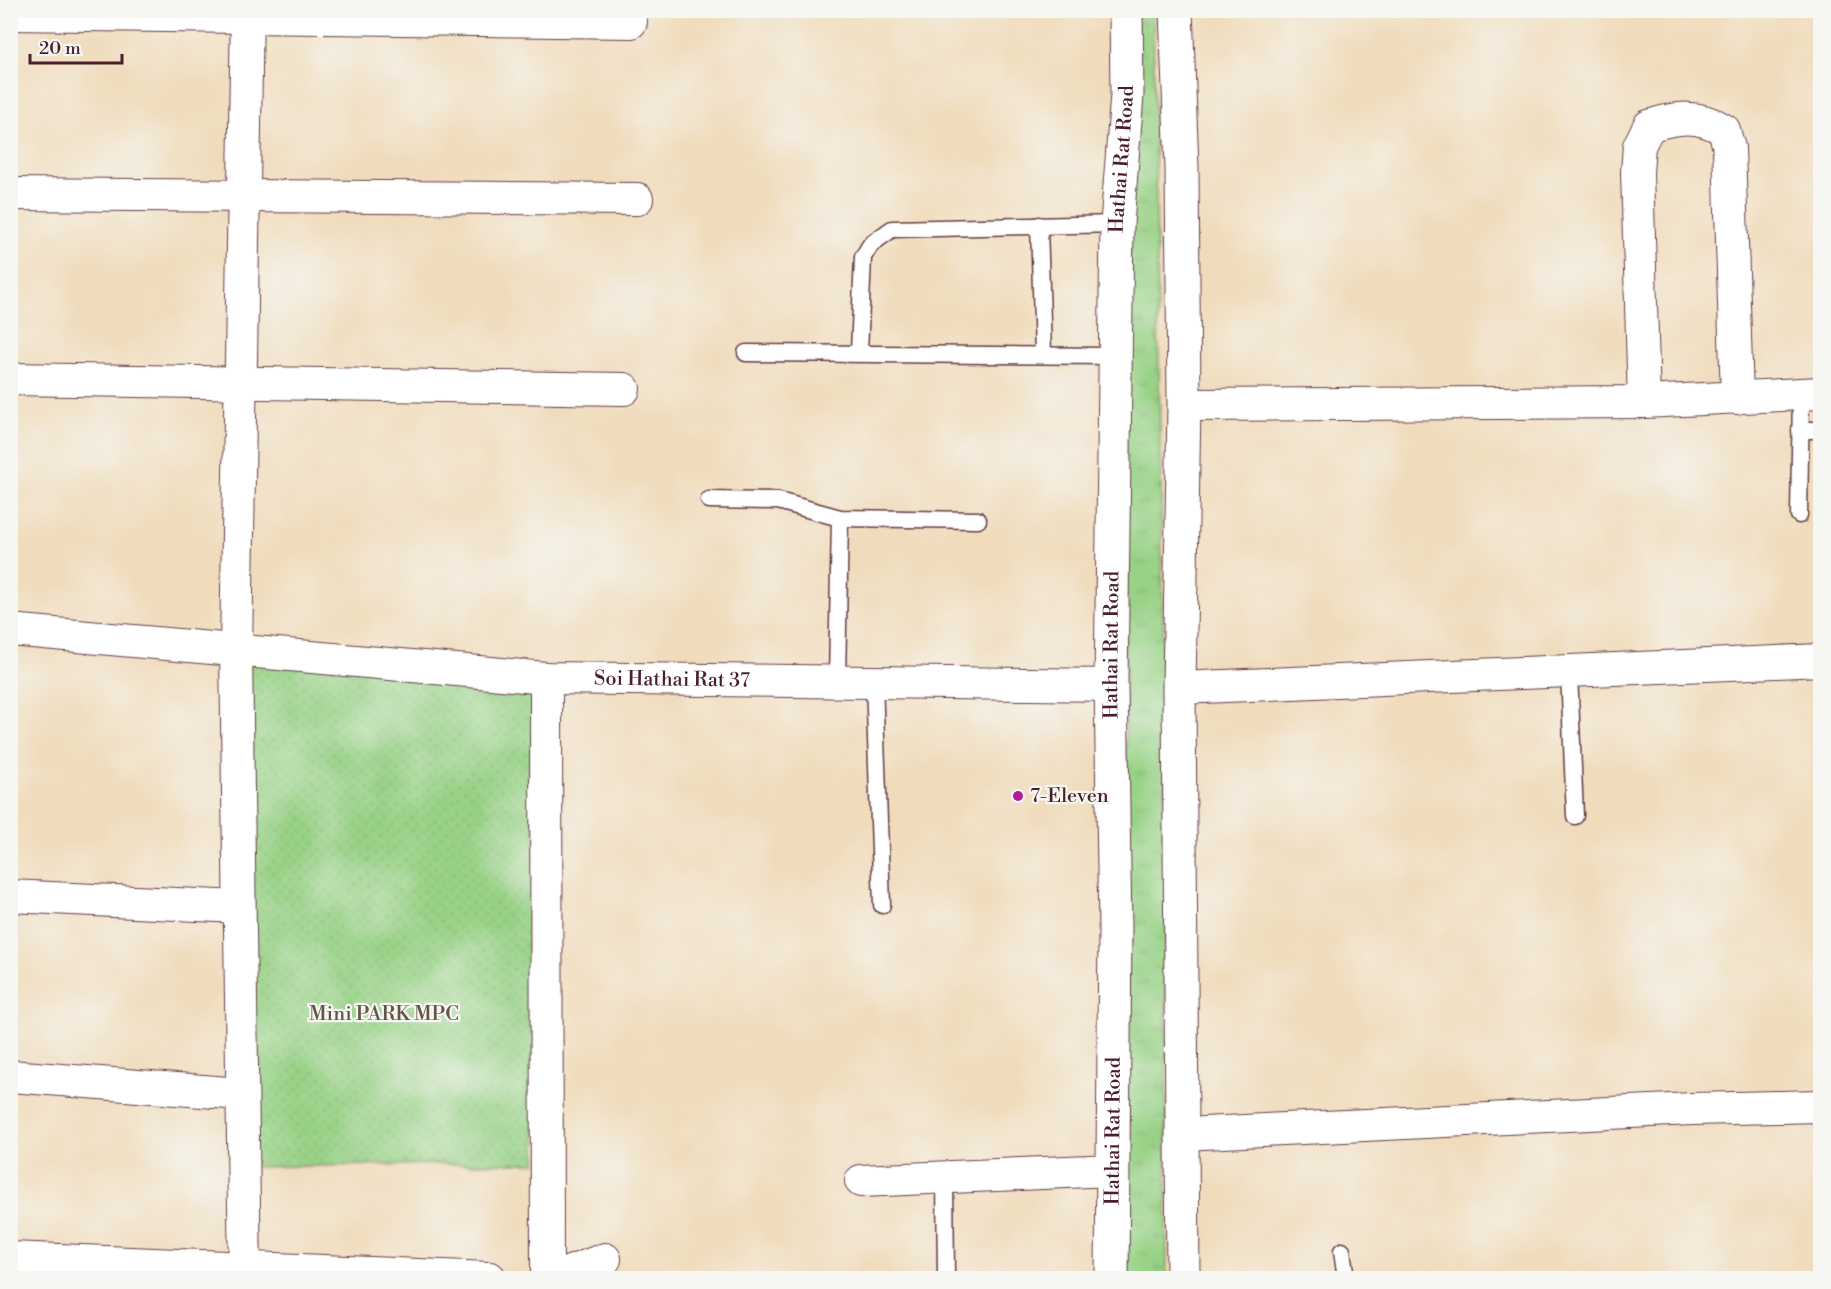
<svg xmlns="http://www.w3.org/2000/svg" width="1831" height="1289" font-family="'Libre Bodoni',serif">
<defs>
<pattern id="grass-tufts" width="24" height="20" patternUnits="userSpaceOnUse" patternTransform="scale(1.5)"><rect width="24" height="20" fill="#98d286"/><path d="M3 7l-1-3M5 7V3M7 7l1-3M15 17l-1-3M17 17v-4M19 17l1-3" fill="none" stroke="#84b474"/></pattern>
<pattern id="park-dots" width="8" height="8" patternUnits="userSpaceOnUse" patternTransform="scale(1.5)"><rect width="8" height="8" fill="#98d286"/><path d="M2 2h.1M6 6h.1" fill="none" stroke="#84b474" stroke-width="1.8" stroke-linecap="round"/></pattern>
</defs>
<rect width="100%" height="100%" fill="#f6f6f2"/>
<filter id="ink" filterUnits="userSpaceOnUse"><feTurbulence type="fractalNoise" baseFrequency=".0167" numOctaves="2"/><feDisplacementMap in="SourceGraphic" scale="12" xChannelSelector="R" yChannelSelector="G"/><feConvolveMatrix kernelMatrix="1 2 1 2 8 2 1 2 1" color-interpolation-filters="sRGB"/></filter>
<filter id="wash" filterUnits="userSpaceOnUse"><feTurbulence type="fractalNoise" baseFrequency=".008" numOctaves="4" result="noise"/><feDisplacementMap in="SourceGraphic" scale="24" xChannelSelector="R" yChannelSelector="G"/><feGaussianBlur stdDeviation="1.35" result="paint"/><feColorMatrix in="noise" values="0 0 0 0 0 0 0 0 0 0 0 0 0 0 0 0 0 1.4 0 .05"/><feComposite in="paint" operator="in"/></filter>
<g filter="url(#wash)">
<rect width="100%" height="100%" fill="#f0dcbc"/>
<path fill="url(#grass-tufts)" stroke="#717858" stroke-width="1.5" d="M1144,11l9,1 12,729 2,537h-39l-4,-889 12,-372z"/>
<path fill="url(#park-dots)" stroke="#717858" stroke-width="1.5" d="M238,659l296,19 2,485 -306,4z"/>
</g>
<g filter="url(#ink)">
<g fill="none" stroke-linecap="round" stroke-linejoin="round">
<g stroke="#633b41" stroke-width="19">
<g id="service">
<path d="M1039,225l4,129"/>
<path d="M746,353l369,3"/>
<path d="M859,353l4,-96 8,-13 21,-15 225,-5"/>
<path d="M1800,430h20"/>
<path d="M709,500l69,1 62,17 138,2"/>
<path d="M1799,515l2,-121"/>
<path d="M1569,672l6,144"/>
<path d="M837,681l3,-163"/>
<path d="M874,682l8,223"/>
<path d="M945,1177l1,101"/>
<path d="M1342,1251l4,27"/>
</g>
</g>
<g stroke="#633b41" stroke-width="34">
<g id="minor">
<path d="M10,14l621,8"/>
<path d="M10,194l627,5"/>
<path d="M10,379l614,10"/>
<path d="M1644,402l-7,-230 2,-26 10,-20c27,-9 50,-12 75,4l5,18 8,250"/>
<path d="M1184,405l460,-3 176,-9"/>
<path id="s1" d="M10,630l536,48 565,7"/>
<path d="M546,678l1,600"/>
<path d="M1179,688l641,-28"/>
<path d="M10,896l229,11"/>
<path d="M10,1076l231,18"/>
<path d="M1183,1134l509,-25 128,-3"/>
<path d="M861,1181l251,-11"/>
<path d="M10,1258l480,20"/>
<path d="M245,1278l-9,-627 11,-641"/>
<path d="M554,1278l51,-19"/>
</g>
</g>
<g stroke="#633b41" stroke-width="35">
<g id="secondary">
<path d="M1176,10l6,158 2,237 -5,283 4,590"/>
<path id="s2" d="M1112,1278l3,-349 -4,-244 6,-461 10,-129 -1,-85"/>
</g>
</g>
<use href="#service" stroke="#fff" stroke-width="16"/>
<use href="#minor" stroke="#fff" stroke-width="32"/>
<use href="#secondary" stroke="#fff" stroke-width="33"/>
</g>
</g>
<circle fill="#b5179e" stroke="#f6f6f2" stroke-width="2" cx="1018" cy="796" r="6"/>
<g text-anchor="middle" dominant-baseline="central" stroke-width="4.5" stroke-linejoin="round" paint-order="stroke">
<g font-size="20" fill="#4a1f2b" stroke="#f6f6f2">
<text stroke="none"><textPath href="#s2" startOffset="1119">Hathai Rat Road</textPath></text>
<text stroke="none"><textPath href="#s2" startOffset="633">Hathai Rat Road</textPath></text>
<text stroke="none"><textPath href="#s1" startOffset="664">Soi Hathai Rat 37</textPath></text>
<text stroke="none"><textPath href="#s2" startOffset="147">Hathai Rat Road</textPath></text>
</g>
<g font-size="20" fill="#4a1f2b" stroke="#f6f6f2" text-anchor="start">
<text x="1030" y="796">7-Eleven</text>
</g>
<g font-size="20" fill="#615546" stroke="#f6f6f2">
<text x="384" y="1014">Mini PARK MPC</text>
</g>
</g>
<rect width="1831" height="1289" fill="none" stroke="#f6f6f2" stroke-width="36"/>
<path d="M30 54v9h92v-9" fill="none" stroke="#4a1f2b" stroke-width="3"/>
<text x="39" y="54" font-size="18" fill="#4a1f2b" stroke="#f6f6f2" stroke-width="4.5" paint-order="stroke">20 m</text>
</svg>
